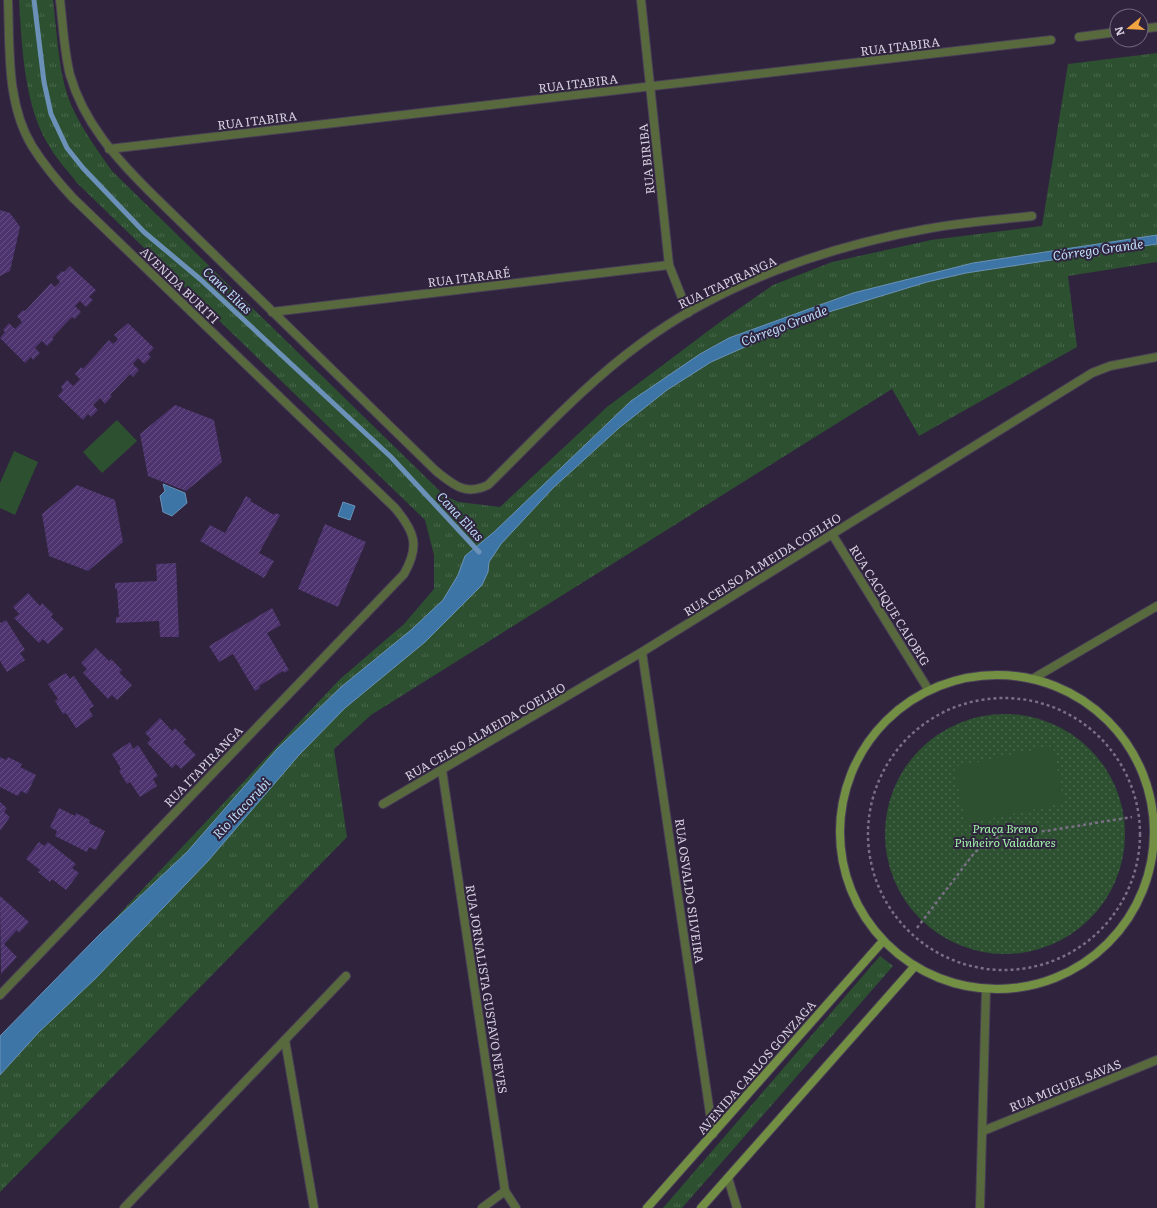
<svg xmlns="http://www.w3.org/2000/svg" width="1157" height="1208" font-family="Literata,serif">
<defs>
<pattern id="grass-tufts" width="24" height="20" patternUnits="userSpaceOnUse"><rect width="24" height="20" fill="#2d5031"/><path d="M3 7l-1-3M5 7V3M7 7l1-3M15 17l-1-3M17 17v-4M19 17l1-3" fill="none" stroke="#4b684f"/></pattern>
<pattern id="park-dots" width="8" height="8" patternUnits="userSpaceOnUse"><rect width="8" height="8" fill="#2d5031"/><path d="M2 2h.1M6 6h.1" fill="none" stroke="#4b684f" stroke-width="1.8" stroke-linecap="round"/></pattern>
<pattern id="building-hatch" width="6" height="6" patternUnits="userSpaceOnUse"><rect width="6" height="6" fill="#4d346e"/><path d="M-1 1l2-2M0 6l6-6M5 7l2-2" fill="none" stroke="#665082"/></pattern>
</defs>
<rect width="100%" height="100%" fill="#2f233d"/>
<g fill="url(#grass-tufts)">
<path d="M19,0h34c4,32 5,67 15,97 10,27 28,51 44,74l333,325 14,6 41,5 107,-100 113,-85 53,-37 59,-23 99,-22 111,-14 26,-162 89,-11v209l-89,14 9,71 -158,89 -27,-47 -521,326 -37,34 13,88 -347,355v-151l339,-361 65,-56 30,-35v-34l-9,-35 -348,-337c-8,-11 -19,-22 -26,-34 -27,-41 -29,-101 -32,-149z"/>
<path d="M880,956l13,10 -211,242h-19z"/>
</g>
<circle fill="url(#park-dots)" cx="1005" cy="834" r="120"/>
<g fill="#2d5031">
<path d="M117,420l20,21 -35,32 -19,-21z"/>
<path d="M14,451l24,11 -23,53 -15,-7v-25z"/>
<path d="M1053,746l11,57 -98,21 -12,-57z"/>
</g>
<g fill="#3d76a6" stroke="#6b91b8">
<path d="M1157,235v9l-191,29 -39,9 -95,29 -51,20 -70,31 -44,28 -48,38 -66,60 -52,56 -12,18 -1,10 -6,13 -57,57 -80,66 -46,47 -91,106 -112,117 -58,55 -38,42v-39l99,-101 88,-83 90,-103 64,-62 70,-57 32,-30 15,-25 7,-19 29,-24 137,-131 69,-47 29,-16 124,-45 120,-30z"/>
<path d="M163,484l22,9 2,10 -15,13 -9,-4 -3,-16 5,-5z"/>
<path d="M343,502l12,4 -5,14 -12,-4z"/>
</g>
<g fill="none" stroke-linecap="round" stroke-linejoin="round">
<path stroke="#6b91b8" stroke-width="5" d="M34,0l10,82 7,32 16,34 16,20 61,64 56,47 191,178 88,95"/>
</g>
<g fill="url(#building-hatch)">
<path d="M0,210l10,3 10,14 -10,44 -10,5z"/>
<path d="M70,266l26,24 -7,7 4,3 -7,7 -6,-6 -5,5 6,6 -6,7 -3,-2 -20,21 2,1 -7,7 -5,-5 -7,7 5,5 -7,7 -2,-3 -6,6 -25,-25 5,-6 -2,-2 6,-7 6,6 7,-7 -5,-6 6,-6 2,1 26,-28 4,4 5,-5 -4,-5 6,-6 2,1z"/>
<path d="M128,323l26,25 -6,6 3,3 -7,7 -6,-6 -5,6 6,6 -6,7 -3,-3 -20,21 2,1 -7,8 -5,-6 -7,7 5,5 -7,7 -3,-3 -5,6 -25,-24 5,-6 -2,-3 6,-7 6,6 7,-7 -5,-5 6,-7 2,2 26,-29 4,4 5,-5 -4,-4z"/>
<path d="M175,405l39,15 8,42 -36,29 -38,-15 -8,-42z"/>
<path d="M77,485l38,15 8,42 -35,29 -39,-15 -7,-42z"/>
<path d="M246,496l5,3 -1,2 24,14 1,-2 5,2 -21,38 15,8 -10,17 -64,-37 10,-16 15,8z"/>
<path d="M325,524l41,18 -28,65 -40,-18z"/>
<path d="M176,563l3,74h-19l-1,-16 -43,2v-6h3l-2,-28h-2v-6l42,-2 -1,-17z"/>
<path d="M28,593l12,13 2,-3 11,11 -2,3 13,12 -16,15 -5,-5 -4,4 -25,-25 5,-4 -6,-7z"/>
<path d="M272,608l9,17 -14,8 22,37 -5,3 -1,-2 -24,15 1,2 -5,3 -22,-37 -14,8 -10,-16z"/>
<path d="M6,620l19,30 -5,3 5,7 -18,12 -7,-11v-39l1,1z"/>
<path d="M96,648l13,13 2,-2 11,11 -3,2 13,13 -15,15 -5,-5 -4,4 -25,-26 4,-4 -6,-6z"/>
<path d="M66,673l4,6 4,-3 20,30 -5,3 4,7 -17,12 -10,-15 -3,1 -8,-13 3,-2 -10,-15z"/>
<path d="M160,718l12,13 3,-3 11,11 -3,3 13,13 -15,14 -5,-5 -4,4 -25,-25 4,-4 -6,-6z"/>
<path d="M130,742l3,7 5,-4 20,31 -5,3 4,7 -17,11 -10,-15 -3,2 -8,-13 2,-2 -9,-15z"/>
<path d="M0,757l6,3 2,-3 14,7 -2,3 16,8 -9,19 -6,-3 -3,5 -18,-9z"/>
<path d="M0,802l7,6 -3,4 6,5 -10,14z"/>
<path d="M59,808l16,8 1,-3 14,7 -1,3 16,8 -9,19 -7,-3 -2,5 -32,-16 2,-5 -7,-4z"/>
<path d="M39,842l5,4 4,-4 28,22 -4,4 7,5 -13,17 -14,-11 -2,3 -12,-10 2,-2 -14,-11z"/>
<path d="M0,896l29,26 -10,11 -2,-3 -13,14 13,13 -16,17z"/>
</g>
<g fill="none" stroke-linecap="round" stroke-linejoin="round">
<g stroke="#4a3f57" stroke-width="10">
<g id="street">
<path d="M60,0c3,25 4,51 10,75 14,48 46,83 80,117l286,279c18,14 29,25 52,14 49,-48 96,-100 152,-141 82,-61 186,-97 286,-115 35,-7 71,-9 106,-13"/>
<path d="M641,0l28,265 19,48"/>
<path d="M1141,29l16,-2"/>
<path d="M1079,37l38,-5"/>
<path d="M109,149l942,-109"/>
<path d="M272,312l397,-47"/>
<path d="M832,534l96,155"/>
<path d="M642,652l71,482"/>
<path d="M1034,678l123,-72"/>
<path d="M442,770l63,421 11,17"/>
<path d="M383,804l259,-152 450,-279 18,-7 47,-9"/>
<path d="M0,995l404,-421c16,-28 11,-42 -9,-66l-322,-310c-15,-16 -29,-33 -41,-52 -26,-43 -22,-98 -24,-146"/>
<path d="M285,1040l29,168"/>
<path d="M983,1131l174,-71"/>
<path d="M728,1178l9,30"/>
<path d="M124,1208l222,-232"/>
<path d="M482,1208l23,-17"/>
<path d="M980,1208l6,-218"/>
</g>
</g>
<g stroke="#4a3f57" stroke-width="10">
<g id="secondary">
<circle cx="997" cy="832" r="157"/>
<path d="M647,1208l236,-267"/>
<path d="M701,1208l214,-242"/>
</g>
</g>
<g stroke="#7a7086" stroke-width="2.5" stroke-dasharray="3 3" stroke-linecap="butt">
<circle cx="1004" cy="834" r="136"/>
<path d="M917,928l58,-76 29,-19 42,-2 86,-14"/>
</g>
<use href="#street" stroke="#586a3d" stroke-width="8"/>
<use href="#secondary" stroke="#728f44" stroke-width="8"/>
</g>
<g text-anchor="middle" dominant-baseline="central" stroke-width="4" stroke-linejoin="round" paint-order="stroke">
<g font-size="12" fill="#d7d0e1" stroke="#2f233d">
<text transform="translate(900 46) rotate(-7)">RUA ITABIRA</text>
<text transform="translate(578 83) rotate(-7)">RUA ITABIRA</text>
<text transform="translate(257 120) rotate(-7)">RUA ITABIRA</text>
<text transform="translate(646 159) rotate(-96)">RUA BIRIBA</text>
<text transform="translate(469 277) rotate(-7)">RUA ITARARÉ</text>
<text transform="translate(727 282) rotate(-25)">RUA ITAPIRANGA</text>
<text transform="translate(180 285) rotate(44)">AVENIDA BURITI</text>
<text transform="translate(762 564) rotate(-32)">RUA CELSO ALMEIDA COELHO</text>
<text transform="translate(890 605) rotate(58)">RUA CACIQUE CAIOBIG</text>
<text transform="translate(485 731) rotate(-30)">RUA CELSO ALMEIDA COELHO</text>
<text transform="translate(203 766) rotate(-46)">RUA ITAPIRANGA</text>
<text transform="translate(690 891) rotate(82)">RUA OSVALDO SILVEIRA</text>
<text transform="translate(487 989) rotate(81)">RUA JORNALISTA GUSTAVO NEVES</text>
<text transform="translate(756 1067) rotate(-49)">AVENIDA CARLOS GONZAGA</text>
<text transform="translate(1065 1085) rotate(-22)">RUA MIGUEL SAVAS</text>
</g>
<g font-size="12" font-style="italic" fill="#a2f3aa" stroke="#2f233d">
<text x="1005" y="828">Praça Breno<tspan x="1005" dy="14">Pinheiro Valadares</tspan></text>
</g>
<g font-size="13" font-style="italic" fill="#bcdbf7" stroke="#2f233d">
<text transform="translate(1098 249) rotate(-8)">Córrego Grande</text>
<text transform="translate(228 290) rotate(43)">Cana Elias</text>
<text transform="translate(784 325) rotate(-21)">Córrego Grande</text>
<text transform="translate(461 516) rotate(47)">Cana Elias</text>
<text transform="translate(241 808) rotate(-47)">Rio Itacorubi</text>
</g>
</g>
<g transform="translate(1129 28) rotate(252)"><circle r="19" fill="#2f233d" stroke="#72687f"/>
<path d="M0-3L7 15L0 10L-7 15Z" fill="#f3a442"/>
<text y="-6" font-size="11" font-weight="bold" text-anchor="middle" fill="#d7d0e1">N</text>
</g>
</svg>
